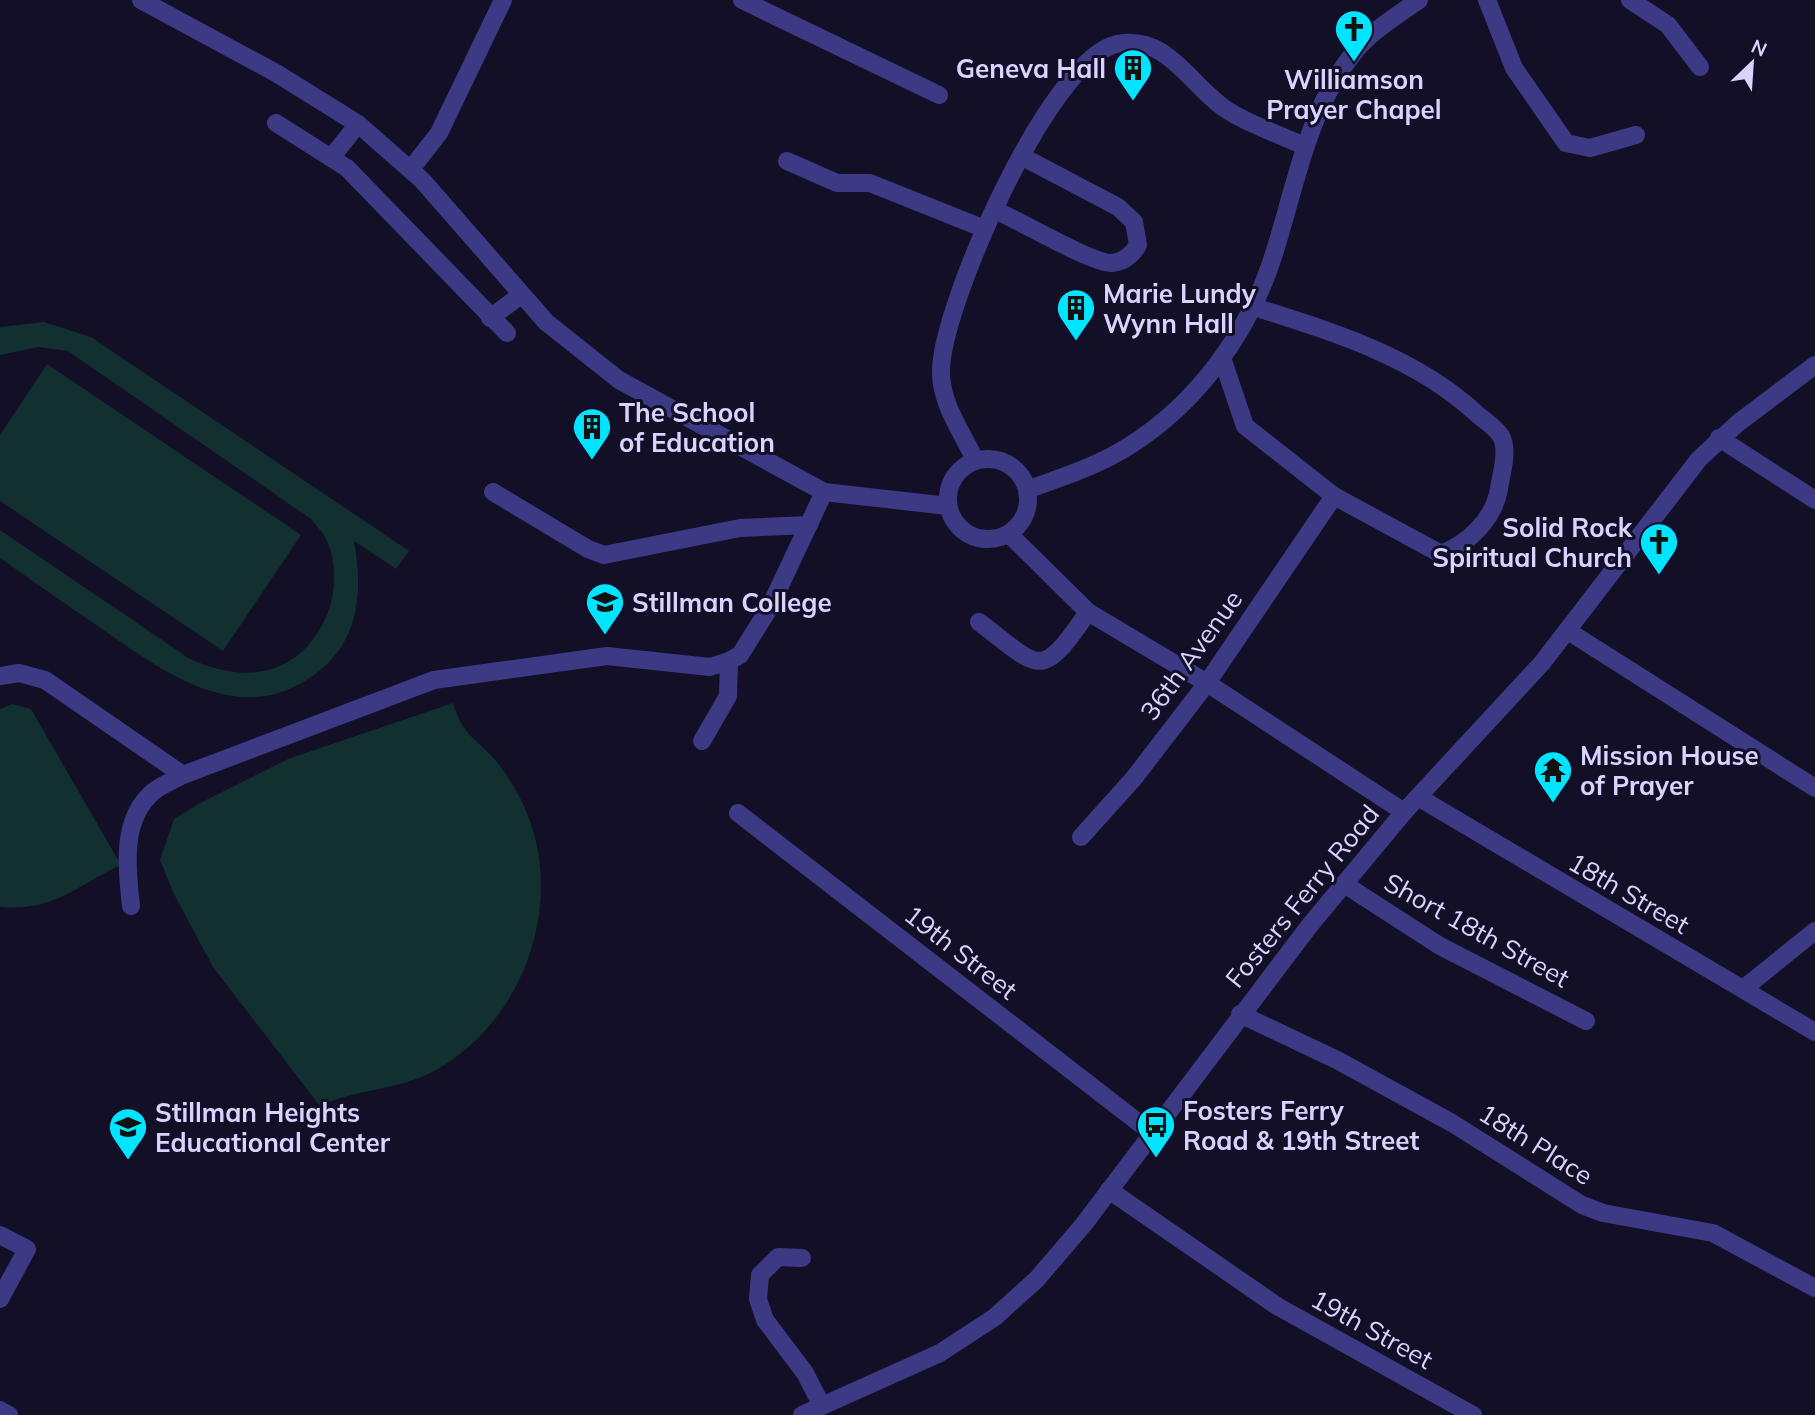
<svg xmlns="http://www.w3.org/2000/svg" width="1815" height="1415" font-family="Mulish,sans-serif">
<rect width="100%" height="100%" fill="#130f26"/>
<g fill="#12302f">
<path d="M44,322l47,15 318,214 -13,18 -42,-28c8,43 7,92 -28,124 -76,69 -154,13 -221,-34 -35,-24 -70,-48 -105,-73v-28l190,129c23,10 48,17 74,12 55,-11 85,-80 63,-130 -3,-8 -11,-15 -16,-22l-243,-168 -30,-4 -38,8v-28z"/>
<path d="M47,364l254,171 -78,116 -223,-150v-66z"/>
<path d="M453,703c10,33 22,34 43,58 13,16 25,36 32,55 36,92 -6,206 -92,254 -37,21 -79,18 -116,36l-107,-139 -39,-73 -14,-34 14,-41 26,-16 88,-44z"/>
<path d="M12,704l19,5 90,156c-44,20 -67,47 -121,42v-198z"/>
</g>
<g fill="none" stroke-linecap="round" stroke-linejoin="round">
<g stroke="#3d3a85" stroke-width="18">
<path d="M141,0l135,73 82,51 64,56 124,142 73,58 205,112 124,14"/>
<path d="M742,0l197,95"/>
<path d="M1487,0l27,68 52,75 24,5 46,-13"/>
<path d="M1630,0l38,25 32,42"/>
<path d="M276,123l71,45 160,165"/>
<path d="M331,158l27,-34"/>
<path d="M787,161l50,22h33l115,46"/>
<path d="M411,169l28,-36 64,-133"/>
<path d="M995,210c25,11 96,53 117,53 12,-1 20,-8 26,-18l-4,-23 -16,-15 -97,-51"/>
<path d="M490,318l31,-23"/>
<path d="M1222,358l23,68 89,70 107,58c27,-10 53,-35 58,-65 2,-15 10,-38 2,-53 -5,-8 -17,-16 -24,-22 -62,-58 -147,-83 -226,-108"/>
<path d="M1719,438l96,62"/>
<circle cx="988" cy="499" r="40"/>
<path d="M975,460c-13,-28 -34,-56 -34,-88 -1,-64 110,-315 176,-328 51,-10 73,42 110,66 23,15 52,24 77,36"/>
<path d="M1027,490c35,-13 71,-24 102,-44 67,-42 118,-111 143,-186 24,-73 34,-149 84,-210 17,-20 42,-35 63,-50"/>
<path d="M493,492l95,57 16,6 136,-27 69,-3"/>
<path d="M1088,612l119,71 197,129"/>
<path d="M979,622c62,47 61,60 109,-10l-79,-78"/>
<path d="M1568,631l247,157"/>
<path d="M0,676l19,-3 26,7 138,95"/>
<path d="M702,741l26,-45 1,-35"/>
<path d="M1418,797l397,235"/>
<path d="M738,813l414,320"/>
<path d="M1081,837l53,-59 73,-95 127,-187"/>
<path d="M1344,884l96,62 146,75"/>
<path d="M131,906c-4,-37 -11,-87 23,-115 8,-6 20,-11 29,-16l251,-95 173,-24 103,11 19,-6 11,-6 30,-48 54,-115"/>
<path d="M1743,989l72,-58"/>
<path d="M1240,1014l97,46 115,63 130,82 21,8 110,20 102,55"/>
<path d="M1109,1190l168,116 196,109"/>
<path d="M0,1235l27,14 -27,50"/>
<path d="M802,1258l-24,-1 -18,18 -2,24 7,21 40,53 17,33"/>
<path d="M0,1410l9,5"/>
<path d="M802,1415l138,-62 55,-36 42,-38 47,-55 226,-299 94,-113 138,-149 157,-204 39,-36 77,-58"/>
</g>
</g>
<defs>
<g id="church-pin" transform="scale(2.0125)"><path d="M0 17L-7.5 6A9.5 9.5 0 1 1 7.5 6Z" fill="#00e5ff" stroke="#130f26"/><path d="M-1.2-6h2.4v3.5h3.3v2.4h-3.3V6h-2.4V-.1h-3.3v-2.4h3.3Z" fill="#111"/></g>
<g id="building-pin" transform="scale(2.0125)"><path d="M0 17L-7.5 6A9.5 9.5 0 1 1 7.5 6Z" fill="#00e5ff" stroke="#130f26"/><path d="M-4-6H4V6H1V3H-1V6H-4ZM-2.5-4.3h1.7v1.8h-1.7ZM.8-4.3h1.7v1.8H.8ZM-2.5-1h1.7V.8h-1.7ZM.8-1h1.7V.8H.8Z" fill="#111"/></g>
<g id="university-pin" transform="scale(2.0125)"><path d="M0 17L-7.5 6A9.5 9.5 0 1 1 7.5 6Z" fill="#00e5ff" stroke="#130f26"/><path d="M0-5L7-2L0 1L-7-2ZM-4 1L0 2.5L4 1V4Q0 6-4 4Z" fill="#111"/></g>
<g id="temple-pin" transform="scale(2.0125)"><path d="M0 17L-7.5 6A9.5 9.5 0 1 1 7.5 6Z" fill="#00e5ff" stroke="#130f26"/><path d="M0-6L5-2H3V0L6.5 2.5H4V6H1.5V3h-3V6H-4V2.5H-6.5L-3 0V-2H-5Z" fill="#111"/></g>
<g id="bus-pin" transform="scale(2.0125)"><path d="M0 17L-7.5 6A9.5 9.5 0 1 1 7.5 6Z" fill="#00e5ff" stroke="#130f26"/><path d="M-5-6H5V4H4V6H2V4H-2V6H-4V4H-5ZM-3.5-4V0h7V-4ZM-3.5 1.2v1.5H-2V1.2ZM2 1.2v1.5H3.5V1.2Z" fill="#111"/></g>
<g id="school-pin" transform="scale(2.0125)"><path d="M0 17L-7.5 6A9.5 9.5 0 1 1 7.5 6Z" fill="#00e5ff" stroke="#130f26"/><path d="M0-5L7-2L0 1L-7-2ZM-4 1L0 2.5L4 1V4Q0 6-4 4Z" fill="#111"/></g>
</defs>
<g fill-rule="evenodd">
<use href="#church-pin" x="1354" y="29"/>
<use href="#building-pin" x="1133" y="68"/>
<use href="#building-pin" x="1076" y="308"/>
<use href="#building-pin" x="592" y="427"/>
<use href="#church-pin" x="1659" y="542"/>
<use href="#university-pin" x="605" y="602"/>
<use href="#temple-pin" x="1553" y="770"/>
<use href="#bus-pin" x="1156" y="1125"/>
<use href="#school-pin" x="128" y="1127"/>
</g>
<g text-anchor="middle" dominant-baseline="central" stroke-width="6" stroke-linejoin="round" paint-order="stroke">
<g font-size="26" font-weight="bold" fill="#d9d4ff" stroke="#130f26" text-anchor="start">
<text x="1106" y="68" text-anchor="end">Geneva Hall</text>
<text x="1354" y="79" text-anchor="middle">Williamson<tspan x="1354" dy="30">Prayer Chapel</tspan></text>
<text x="1103" y="293">Marie Lundy<tspan x="1103" dy="30">Wynn Hall</tspan></text>
<text x="619" y="412">The School<tspan x="619" dy="30">of Education</tspan></text>
<text x="1632" y="527" text-anchor="end">Solid Rock<tspan x="1632" dy="30">Spiritual Church</tspan></text>
<text x="632" y="602">Stillman College</text>
<text x="1580" y="755">Mission House<tspan x="1580" dy="30">of Prayer</tspan></text>
<text x="1183" y="1110">Fosters Ferry<tspan x="1183" dy="30">Road &amp; 19th Street</tspan></text>
<text x="155" y="1112">Stillman Heights<tspan x="155" dy="30">Educational Center</tspan></text>
</g>
<g font-size="26" fill="#d9d4ff" stroke="#130f26">
<text transform="translate(1191 655) rotate(-54)">36th Avenue</text>
<text transform="translate(1629 893) rotate(30)">18th Street</text>
<text transform="translate(1302 896) rotate(-51)">Fosters Ferry Road</text>
<text transform="translate(1477 930) rotate(29)">Short 18th Street</text>
<text transform="translate(961 952) rotate(38)">19th Street</text>
<text transform="translate(1536 1144) rotate(32)">18th Place</text>
<text transform="translate(1372 1329) rotate(29)">19th Street</text>
</g>
</g>
<g transform="translate(1752 63) rotate(25)" stroke="#130f26" stroke-width="5" paint-order="stroke">
<path d="M0-5L12 26L0 18L-12 26Z" fill="#d9d4ff"/>
<text y="-10" font-size="19" font-weight="bold" text-anchor="middle" fill="#d9d4ff">N</text>
</g>
</svg>
